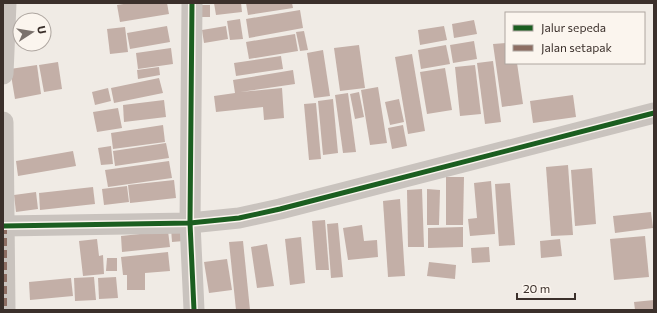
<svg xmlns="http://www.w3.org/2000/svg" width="657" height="313" font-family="Commissioner,sans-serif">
<rect width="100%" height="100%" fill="#f0ebe5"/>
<g fill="#c3afa7">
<path d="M130,3h37l2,11 -49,8 -3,-17z"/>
<path d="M214,3h27l1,9 -26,3z"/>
<path d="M246,3h46l1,5 -45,7z"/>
<path d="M195,5h15v12h-14z"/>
<path d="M300,10l3,18 -54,10 -3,-19z"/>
<path d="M240,19l3,20 -13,1 -3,-19z"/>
<path d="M474,20l3,14 -23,4 -2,-14z"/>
<path d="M167,26l3,16 -40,7 -3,-16z"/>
<path d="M226,26l2,13 -24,4 -2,-13z"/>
<path d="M444,26l3,14 -27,5 -2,-15z"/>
<path d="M125,27l3,25 -18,2 -3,-25z"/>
<path d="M304,31l4,19 -8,1 -4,-19z"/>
<path d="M295,34l3,17 -49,8 -3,-17z"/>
<path d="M474,41l3,18 -24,4 -3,-18z"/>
<path d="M506,43v20h11l6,41 -21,3 -9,-63z"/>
<path d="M359,45l6,43 -25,3 -6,-43z"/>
<path d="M446,45l4,19 -29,5 -3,-19z"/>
<path d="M171,48l2,16 -35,5 -2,-16z"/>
<path d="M323,50l7,46 -16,2 -7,-45z"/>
<path d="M412,54l13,77 -17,3 -13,-77z"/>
<path d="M281,56l2,13 -47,7 -2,-13z"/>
<path d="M493,61l8,61 -16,2 -8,-61z"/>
<path d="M58,62l4,27 -18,3 -5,-27z"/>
<path d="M37,65l4,29 -26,5 -5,-30z"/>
<path d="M475,65l6,49 -21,2 -5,-49z"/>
<path d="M159,67l1,8 -22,4 -1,-9z"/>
<path d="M445,68l7,42 -25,4 -7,-42z"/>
<path d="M293,70l2,14 -55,8 42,-4 2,30 -20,2 -1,-13 -47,5 -2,-16 21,-3 -2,-13z"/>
<path d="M159,78l4,15 -49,10 -3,-15z"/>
<path d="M378,87l9,56 -17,2 -9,-55z"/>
<path d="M108,88l3,13 -16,4 -3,-13z"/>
<path d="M359,92l5,25 -9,2 -5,-25z"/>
<path d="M348,93l8,59 -13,1 -8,-58z"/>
<path d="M573,95l3,22 -43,6 -3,-22z"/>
<path d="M333,99l5,54 -15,2 -5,-54z"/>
<path d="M399,99l5,23 -14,3 -5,-23z"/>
<path d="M164,100l2,17 -42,5 -1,-17z"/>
<path d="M316,103l5,56 -12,1 -5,-56z"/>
<path d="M118,108l4,20 -25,4 -4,-20z"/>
<path d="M163,125l2,17 -52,7 -2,-16z"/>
<path d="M403,125l4,21 -15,3 -4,-21z"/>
<path d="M166,143l3,15 -54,8 -2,-15z"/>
<path d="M111,146l2,18 -12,1 -3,-17z"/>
<path d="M73,151l3,15 -58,10 -2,-15z"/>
<path d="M169,161l3,17 -64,9 -3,-17z"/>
<path d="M568,165l5,70 -22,1 -5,-69z"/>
<path d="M592,168l4,56 -21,2 -4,-56z"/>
<path d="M446,177h18l-1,48h-17z"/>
<path d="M174,180l2,18 -46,5 -2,-18z"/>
<path d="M491,181l4,53 -25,2 -2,-17 9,-1 -3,-35z"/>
<path d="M510,183l5,62 -16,1 -4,-62z"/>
<path d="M127,186l2,16 -25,3 -2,-16z"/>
<path d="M93,187l2,17 -55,6 -1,-17z"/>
<path d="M422,189l2,58h-16l-1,-57z"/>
<path d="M427,189l13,1 -1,35h-12z"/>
<path d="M36,192l2,17 -22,3 -2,-17z"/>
<path d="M400,199l5,77 -17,1 -5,-76z"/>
<path d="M651,212l2,16 -38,5 -2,-17z"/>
<path d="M325,220l4,50h-13l-4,-49z"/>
<path d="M338,223l5,54 -12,1 -4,-54z"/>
<path d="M362,225l2,16 13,-1 1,17 -30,3 -5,-32z"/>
<path d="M183,227l1,14 -12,1 -1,-14z"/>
<path d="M463,227v20l-35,1v-20z"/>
<path d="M168,231l2,16 -48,5 -1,-16z"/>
<path d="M645,236l4,41 -35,3 -4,-41z"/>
<path d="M301,237l4,46 -15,2 -5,-46z"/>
<path d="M97,239l2,17 4,-1 1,19 -21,2 -4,-35z"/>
<path d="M560,239l2,17 -21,2 -1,-17z"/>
<path d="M243,241l7,69h-14l-7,-68z"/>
<path d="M267,244l7,42 -17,2 -6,-41z"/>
<path d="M489,247l1,15 -18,1 -1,-15z"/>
<path d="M168,252l2,19 -25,2v17h-18v-15h-4l-2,-18z"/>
<path d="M107,258h10v13h-11z"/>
<path d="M227,259l5,31 -23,3 -5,-31z"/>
<path d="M429,262l27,3 -1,14 -28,-3z"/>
<path d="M94,277l2,23 -21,1 -1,-23z"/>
<path d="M116,277l2,21 -19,1 -1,-21z"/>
<path d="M71,278l2,18 -43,4 -1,-18z"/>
<path d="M654,300v10h-19l-1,-8z"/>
</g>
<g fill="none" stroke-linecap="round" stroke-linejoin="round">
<g stroke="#c9c3be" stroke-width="21">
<path d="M192,3l-2,220 4,87"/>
<path d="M3,74l3,-71"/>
<path d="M3,122l2,188"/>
<path d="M3,226l187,-3 49,-5 41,-9 374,-96"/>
</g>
<path stroke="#8d6e63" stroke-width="4" stroke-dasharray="8 4" stroke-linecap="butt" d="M5,226v84"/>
<g stroke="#fbf5ee" stroke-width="8">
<g id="cycleway">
<path d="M192,3l-2,220 4,87"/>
<path d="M3,226l187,-3 49,-5 41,-9 374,-96"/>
</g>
</g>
<use href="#cycleway" stroke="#1b5e20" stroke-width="5"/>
</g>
<rect width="657" height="313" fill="none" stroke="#3b302b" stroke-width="8"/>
<rect x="505" y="12" width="140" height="52" fill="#fbf5ee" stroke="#aea6a0"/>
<rect x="513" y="25" width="20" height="6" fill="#1b5e20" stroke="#aea6a0"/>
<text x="541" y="32" font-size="12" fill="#3b302b">Jalur sepeda</text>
<rect x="513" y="45" width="20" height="6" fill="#8d6e63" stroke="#aea6a0"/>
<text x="541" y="52" font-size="12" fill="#3b302b">Jalan setapak</text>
<g transform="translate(32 32) rotate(78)"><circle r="19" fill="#fbf5ee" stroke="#aea6a0"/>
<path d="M0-3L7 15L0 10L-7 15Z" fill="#7a716c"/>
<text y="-6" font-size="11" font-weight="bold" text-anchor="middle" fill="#3b302b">U</text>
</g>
<path d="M517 293v6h58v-6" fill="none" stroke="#3b302b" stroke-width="2"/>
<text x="523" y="293" font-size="12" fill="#3b302b" stroke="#fbf5ee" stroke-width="3" paint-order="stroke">20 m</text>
</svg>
